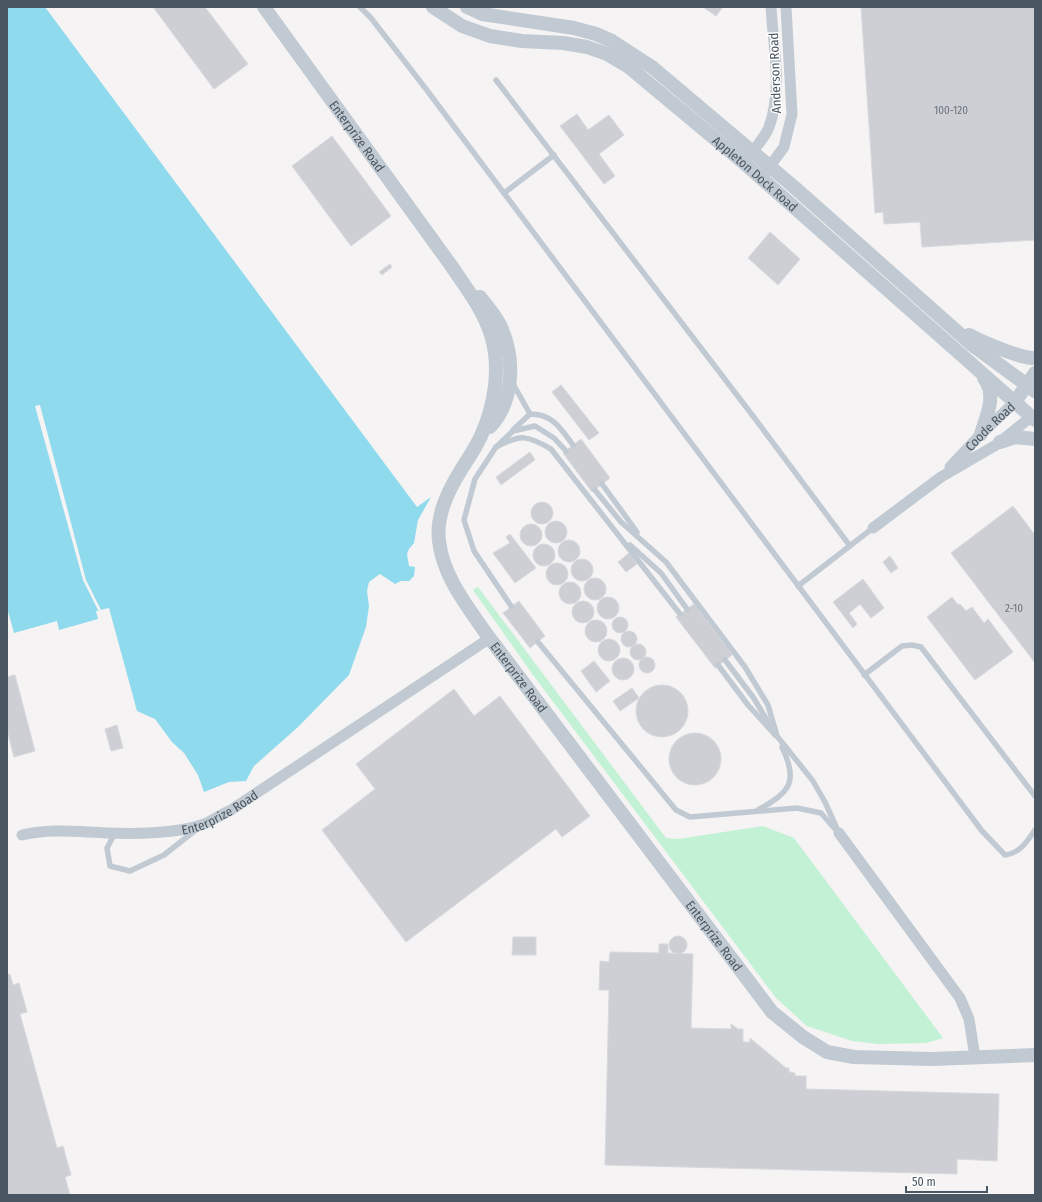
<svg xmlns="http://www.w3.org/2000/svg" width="1042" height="1202" font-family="'Fira Sans Condensed',sans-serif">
<rect width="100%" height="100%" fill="#f5f3f3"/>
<path fill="#c3f1d5" d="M478,587l188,251 12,1 85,-13 31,12 149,200 -17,5 -48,1 -26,-3 -45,-15 -31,-28 -243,-323 -60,-85z"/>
<path fill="#90daee" d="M7,7h38l372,500 14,-10 -13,23 -4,23 -5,6 -2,5 2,12 6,1 -1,9 -5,5h-8l-6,3 -15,-10 -11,8 -2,9 2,15 -3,21 -17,48 -51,52 -44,39 -8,15 -17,1 -25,10 -6,-17 -14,-22 -12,-11 -17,-23 -18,-8 -28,-103 -13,3 2,8 -39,11 -2,-9 -43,12 -7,-25z"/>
<path fill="#f5f3f3" d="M40,405l46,175 15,30h-3l-15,-30 -48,-174z"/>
<g fill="#cdcfd5" stroke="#d7d9de">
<path d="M153,7h52l43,57 -34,25z"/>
<path d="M703,7h20l-7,9z"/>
<path d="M861,7h174v233l-113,7 -2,-25 -36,2 -1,-12 -8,1z"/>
<path d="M577,114l11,16 21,-15 15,20 -25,19 16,22 -11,8 -44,-58z"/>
<path d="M332,136l59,80 -40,30 -59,-80z"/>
<path d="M770,232l30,27 -22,26 -30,-27z"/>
<path d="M390,264l2,3 -10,8 -3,-3z"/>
<path d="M561,385l38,48 -10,7 -37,-48z"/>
<path d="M581,439l29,39 -18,14 -29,-39z"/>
<path d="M530,452l5,8 -34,25 -5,-8z"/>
<circle cx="542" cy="513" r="11"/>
<path d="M1013,506l22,29v128l-84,-110z"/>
<circle cx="556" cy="532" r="11"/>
<circle cx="531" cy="535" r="11"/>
<path d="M510,534l26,34 -21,15 -22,-30 17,-10 -4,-6z"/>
<circle cx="569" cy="551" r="11"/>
<circle cx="544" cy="555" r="11"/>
<path d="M629,553l8,11 -11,8 -8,-10z"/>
<path d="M890,556l8,12 -7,5 -8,-11z"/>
<circle cx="582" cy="570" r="11"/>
<circle cx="557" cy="574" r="11"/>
<circle cx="595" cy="589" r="11"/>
<path d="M863,579l21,29 -13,10 -11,-14 -11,9 8,11 -4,4 -20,-26z"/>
<circle cx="570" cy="593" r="11"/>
<circle cx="608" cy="608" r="11"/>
<path d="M952,597l6,8 2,-1 6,7 6,-4 12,16 4,-4 25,33 -38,28 -48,-63z"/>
<circle cx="583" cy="612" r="11"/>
<path d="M519,601l26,35 -15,12 -27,-35z"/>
<path d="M694,604l38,51 -17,13 -39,-51z"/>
<circle cx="620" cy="625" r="8"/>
<circle cx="596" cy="631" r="11"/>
<circle cx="629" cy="639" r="8"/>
<circle cx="609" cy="650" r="11"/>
<circle cx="638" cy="652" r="8"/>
<circle cx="647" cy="665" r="8"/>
<circle cx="623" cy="669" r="11"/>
<path d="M594,661l16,20 -14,11 -15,-21z"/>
<path d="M15,675l20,76 -21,6 -7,-27v-53z"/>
<circle cx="662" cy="711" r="26"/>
<path d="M632,688l7,10 -19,13 -7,-10z"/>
<path d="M454,689l20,27 26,-20 90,120 -28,21 -6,-8 -150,113 -84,-112 53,-41 -19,-25z"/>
<path d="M117,725l6,23 -12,3 -6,-22z"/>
<circle cx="695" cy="759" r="26"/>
<circle cx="678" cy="945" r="9"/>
<path d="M513,937h23v18h-24z"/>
<path d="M659,944h9v9l25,1 -2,74 40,1v-5l7,5h5v13h7v-4l36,30h3v4l6,1v3h11v13l193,5 -2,67 -40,-2v15l-352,-9 4,-175h-10l1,-29 9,1 1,-10 49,1z"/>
<path d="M10,974l3,11 6,-2 8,29 -7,2 37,134 6,-2 8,29 -6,2 5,18h-63v-220z"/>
</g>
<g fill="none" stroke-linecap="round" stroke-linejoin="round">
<g stroke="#c1cad2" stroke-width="5.5">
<path d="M360,7l11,11 55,71 556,742 23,24c15,-2 22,-13 30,-25"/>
<path d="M496,80l257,336 97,130"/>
<path d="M504,193l50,-38"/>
<path d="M512,382l18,32"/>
<path d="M513,430l17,-16c23,0 31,15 43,31"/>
<path d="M496,447c25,-13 31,-12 55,2l129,165"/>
<path d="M602,484l35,48"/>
<path d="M595,490l26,32 45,40 79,105 23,38 9,31 36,45 12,21 14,31"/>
<path d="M630,545l31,28 26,36"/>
<path d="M798,586l75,-58"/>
<path d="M511,606l-37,-55 -10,-31 11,-41 21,-32 17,-16 22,-5 19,12 12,13"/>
<path d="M538,642l138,168 14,7 107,-9 24,5 15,17"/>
<path d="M725,660l28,37 17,28"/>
<path d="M718,665l30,40 28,31"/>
<path d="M864,675l38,-29 10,-1 9,2 114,149"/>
<path d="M758,810c32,-18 41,-28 24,-63"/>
<path d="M115,833l-8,15 3,18 20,5 34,-16 33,-26"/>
</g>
<g stroke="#c1cad2" stroke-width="11">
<path d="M748,157c7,-9 17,-19 21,-30 14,-37 4,-82 2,-120"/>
<path d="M765,173l19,-26 8,-33 -6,-107"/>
<path id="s1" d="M950,467l31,-33 34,-32"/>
<path d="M873,528l68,-51 55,-32 35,-28"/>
<path d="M839,833l121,165 9,21 6,38"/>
<path id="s2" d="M22,835c29,-7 56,-3 85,-2 29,1 70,1 97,-9 9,-4 18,-10 27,-14l259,-172"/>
</g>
<g stroke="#c1cad2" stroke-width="14">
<path id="s3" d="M264,7l186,257c15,22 33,45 41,71 10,32 4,70 -10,101 -5,11 -13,23 -20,34 -13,21 -25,45 -22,71 4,35 27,63 46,91l287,380 31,25 24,15 27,5 78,2 103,-4"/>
<path id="s4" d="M433,7l29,19 28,10 32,5 41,2 24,4 20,7 22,13 114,95 292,258"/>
<path d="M467,7l15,7 92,14 22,6 16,7 40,26 142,120 177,157 64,47"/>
<path d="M480,297c7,9 15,18 20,28 15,32 15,75 -10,102"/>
<path d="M969,335c13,7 53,24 66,23"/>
<path d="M1015,402l20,-29"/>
<path d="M981,434c6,-19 16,-39 3,-56"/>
<path d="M1000,442l15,-5 20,2"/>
</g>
</g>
<g text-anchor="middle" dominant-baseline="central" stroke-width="3" stroke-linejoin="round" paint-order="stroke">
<g font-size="11" fill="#6b747e">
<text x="951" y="110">100-120</text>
<text x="1014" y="608">2-10</text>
</g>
<g font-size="13" fill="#4a5661" stroke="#fff">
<text transform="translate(775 73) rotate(-92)">Anderson Road</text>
<text stroke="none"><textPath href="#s3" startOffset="159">Enterprize Road</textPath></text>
<text stroke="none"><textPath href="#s4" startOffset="374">Appleton Dock Road</textPath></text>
<text stroke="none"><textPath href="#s1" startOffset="57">Coode Road</textPath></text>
<text stroke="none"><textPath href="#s3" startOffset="778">Enterprize Road</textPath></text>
<text stroke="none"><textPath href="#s2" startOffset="202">Enterprize Road</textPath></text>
<text stroke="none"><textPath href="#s3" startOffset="1102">Enterprize Road</textPath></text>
</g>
</g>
<rect width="1042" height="1202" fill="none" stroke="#4a5661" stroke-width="16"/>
<path d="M906 1186v6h81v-6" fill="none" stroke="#4a5661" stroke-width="2"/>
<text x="912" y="1186" font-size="12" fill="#4a5661" stroke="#ffffff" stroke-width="3" paint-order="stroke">50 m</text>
</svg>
